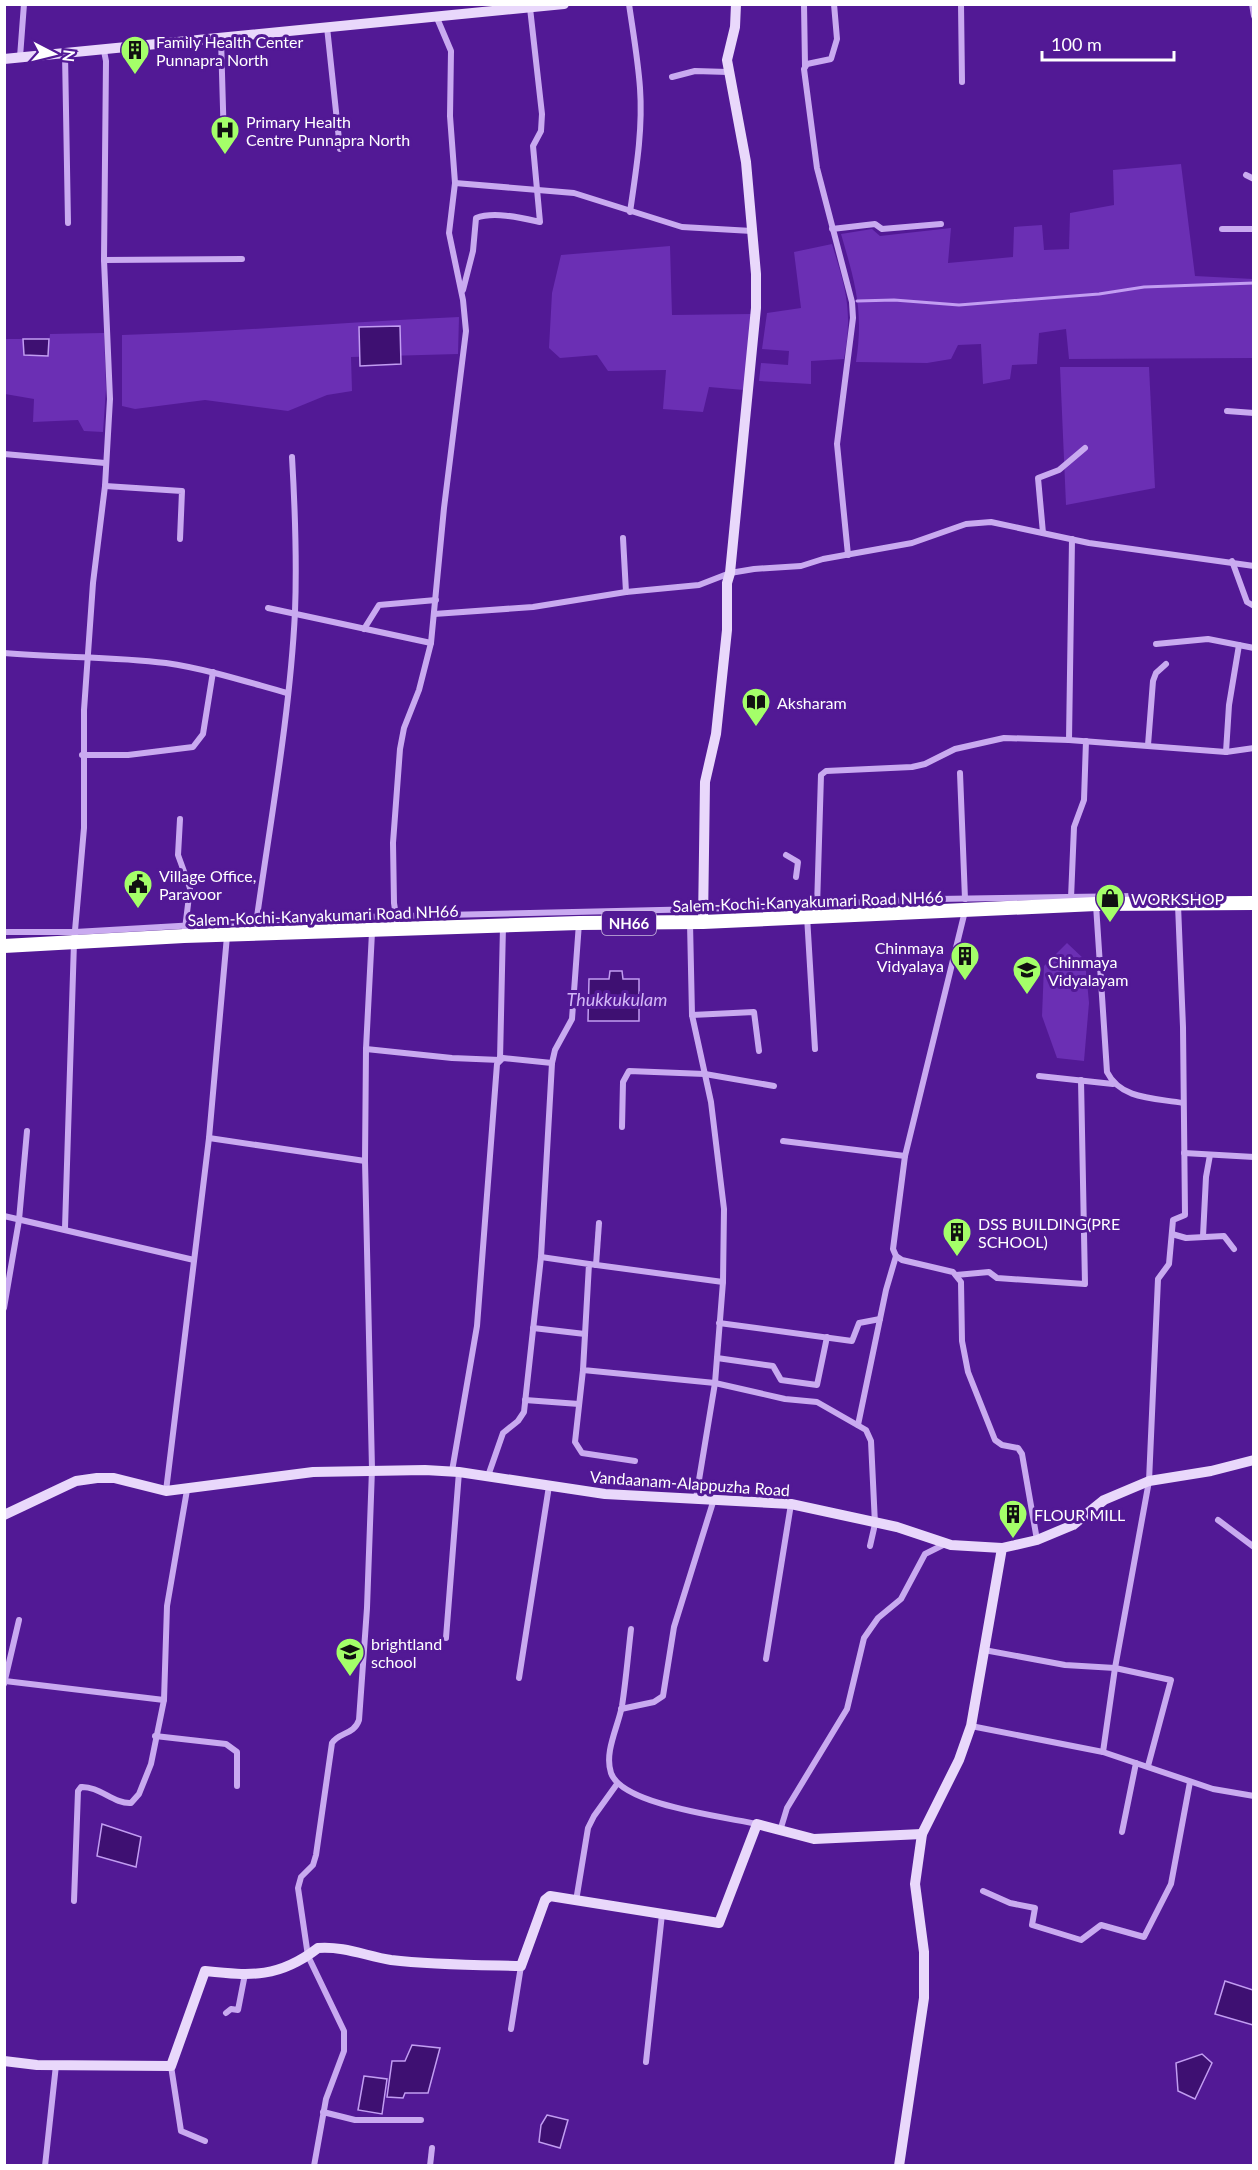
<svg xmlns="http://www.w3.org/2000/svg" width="1258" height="2170" font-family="Lato,sans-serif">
<rect width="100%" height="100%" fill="#521995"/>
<g fill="#6b2fb4">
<path d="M1181,164l14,112 58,3v79l-184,1 -3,-30 -27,4 -2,31 -25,1 -2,14 -27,5 -2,-40 -23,1 -7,14 -24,4 -71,-1c8,-51 -1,-80 -15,-128l31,-5 8,7 71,-8 -3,35 65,-6 1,-30 28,-2 2,25 25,-1 1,-36 44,-8 -1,-35z"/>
<path d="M832,244c14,46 21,66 12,115l-33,2v23l-52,-3 2,-18 27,2 1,-14 -27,-2 5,-36 34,-5 -7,-56z"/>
<path d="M670,246l2,69 79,-1 -7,76 -35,-3 -6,25 -40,-3 3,-39 -58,1 -11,-16 -37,3 -11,-10 3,-55 9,-38z"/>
<path d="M459,317l-1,37 -107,3 1,34 -25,4 -39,16 -83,-11 -70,9 -13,-3v-71c112,-3 224,-13 337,-18z"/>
<path d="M104,333l2,56 -3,43 -19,-1 -6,-11 -45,2 1,-23 -29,-5 -1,-55h19l1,16 24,1 2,-22z"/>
<path d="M1060,367h89l6,121 -89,17z"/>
<path d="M1067,943l18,17 4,43 -5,58 -27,-3 -15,-42 2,-50z"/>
</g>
<g fill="#3e1072" stroke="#c29df2" stroke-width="1.5">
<path d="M400,326l1,38 -41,2 -1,-39z"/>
<path d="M23,339h26l-1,17 -24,-1z"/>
<path d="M610,971h12l1,8h16v42h-51l1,-42h20z"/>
<path d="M102,1824l39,13 -5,30 -39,-11z"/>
<path d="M1225,1981l28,9v35l-38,-11z"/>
<path d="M412,2045l28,3 -12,45h-23l-2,5 -16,-1 5,-36h13z"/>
<path d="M1202,2054l10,9 -17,36 -17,-8 -2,-28z"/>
<path d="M364,2076l23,3 -5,35 -24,-4z"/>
<path d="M547,2115l21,5 -8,28 -21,-6 2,-17z"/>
</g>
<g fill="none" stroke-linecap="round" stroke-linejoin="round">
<path stroke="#c29df2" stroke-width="3" d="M857,301l37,-1 65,5 140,-11 45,-7 110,-4"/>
<g stroke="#c9aaf0" stroke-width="6">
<path d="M629,4c4,28 9,56 11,84 3,42 -4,83 -10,124"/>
<path d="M804,4l1,62"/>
<path d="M834,4l3,35 -6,20 -24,5 -3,5 13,99 35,134 1,16 -16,126 11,111"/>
<path d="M961,4l1,78"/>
<path d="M1252,4l2,12"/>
<path d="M327,27l13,122"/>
<path d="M221,39l3,104"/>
<path d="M65,54l3,169"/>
<path d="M20,57l4,-53"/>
<path d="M672,77l23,-6 33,1"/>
<path d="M1246,175l8,4"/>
<path d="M455,183l119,10 108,34 70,4"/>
<path d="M832,229l43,-5 7,5 59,-5"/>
<path d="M1222,229h32"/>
<path d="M104,260l138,-1"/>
<path d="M463,290l10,-39 3,-33c18,-7 46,0 64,4l-7,-76 8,-15 1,-17 -12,-106"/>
<path d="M1227,411l27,2"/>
<path d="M4,454l101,9"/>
<path d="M105,486l77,5 -2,48"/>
<path d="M1043,533l-5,-55 21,-8 26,-22"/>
<path d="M623,538l3,54"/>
<path d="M1232,561l15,41 7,4"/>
<path d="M268,608l163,35"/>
<path d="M434,614l99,-7 93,-15 73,-7 31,-12 24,-4 47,-3 22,-7 89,-16 54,-19 25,-2 98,21 165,23"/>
<path d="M364,629l15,-24 57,-5"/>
<path d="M1156,644l52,-5 46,9"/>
<path d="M4,653c54,5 108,3 162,10 41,6 81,19 121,30"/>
<path d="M1069,740l3,-201"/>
<path d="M1148,745l5,-64 3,-8 10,-9"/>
<path d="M1226,752l3,-47 10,-60"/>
<path d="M82,755h46l65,-8 10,-13 10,-62"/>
<path d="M960,773l5,126"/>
<path d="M180,819l-2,36 12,33 -5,41"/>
<path d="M786,855l12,7 -2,15"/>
<path d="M1071,898l3,-71 10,-27 2,-59"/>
<path d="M1096,905l11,167c14,28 48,26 76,31"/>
<path d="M817,907l4,-132 5,-4 86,-4 13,-3 30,-15 49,-11 65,2 157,12 28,-4"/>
<path d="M965,911l-60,245 -12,93 3,7 6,4 51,12 8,10 1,59 6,31 27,68 7,5 16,3 4,6 15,86"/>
<path d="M807,916l8,133"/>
<path d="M690,923l2,92 19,87 13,107 -1,73 -8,101 -19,115"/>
<path d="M256,924c14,-101 34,-210 39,-312 2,-52 0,-104 -3,-155"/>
<path d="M398,929l-4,-26 -1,-60 7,-94 4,-21 15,-38 12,-47 13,-135 22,-177 -3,-31 -14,-67 6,-50 -5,-67 1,-65 -14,-33"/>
<path d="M4,932h71l240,-14 388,-9 234,-10 267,-4 10,5"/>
<path d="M692,1015l62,-3 5,39"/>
<path d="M366,1049l86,9 48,2 3,-134"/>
<path d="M1039,1076l74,8"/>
<path d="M622,1127l1,-45 6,-11 76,3 69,12"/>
<path d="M209,1138l156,23"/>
<path d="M783,1141l122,15"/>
<path d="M1184,1153l70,4"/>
<path d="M4,1216l190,44"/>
<path d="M65,1228l9,-286 10,-114v-118l9,-127 12,-97 5,-87 -6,-139 2,-199 -2,-10"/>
<path d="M1172,1234l14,4 38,-2 10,13"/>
<path d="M1203,1236l3,-59 4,-22"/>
<path d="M541,1257l48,7 -6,106 132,13 70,16 32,3 49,28 5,11 4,83 -5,22"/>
<path d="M589,1264l134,18"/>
<path d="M596,1265l3,-42"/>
<path d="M956,1275l33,-3 8,6 88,6 -4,-204"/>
<path d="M4,1308l15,-88 8,-89"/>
<path d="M719,1323l133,18 7,-18 21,-4"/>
<path d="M533,1328l52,6"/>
<path d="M717,1358l56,8 8,14 36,5 10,-48"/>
<path d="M583,1370l-8,72 7,11 53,8"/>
<path d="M525,1400l54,4"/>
<path d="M858,1425l28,-135 10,-34"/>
<path d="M452,1471l25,-145 20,-262 6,-6 49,5"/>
<path d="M488,1476l15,-43 15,-12 6,-9 17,-155 11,-194 3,-13 17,-31 7,-96"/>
<path d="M166,1491l43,-353 18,-202"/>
<path d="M1218,1520l36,27"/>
<path d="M631,1629c-3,26 -5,51 -9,77 -4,21 -18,46 -11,67 11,32 114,44 146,51"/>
<path d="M446,1638l13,-166"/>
<path d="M984,1650l81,15 50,3 56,12 -23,86"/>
<path d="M766,1659l25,-155"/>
<path d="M519,1678l30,-192"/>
<path d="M5,1681l159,19"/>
<path d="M4,1684l15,-64"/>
<path d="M621,1709l33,-7 9,-6 11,-69 40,-128"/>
<path d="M971,1726l132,26 110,37 41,7"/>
<path d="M155,1736l71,8 11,8v34"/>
<path d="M1103,1752l12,-84 34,-187 9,-202 11,-15 4,-44 12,-5 -2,-188 -5,-122"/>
<path d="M780,1831l7,-23 60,-99 17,-71 14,-20 23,-19 24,-45 20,-10"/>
<path d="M1122,1832l14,-69"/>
<path d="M983,1891l27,12 25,5 -3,17 49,15 20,-15 43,12 27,-53 19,-102"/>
<path d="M74,1901l4,-110 3,-4c18,-1 33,17 50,16l8,-9 12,-30 13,-64 3,-94 20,-116"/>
<path d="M576,1901l12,-73 6,-12 23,-32"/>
<path d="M226,2013l5,-4 7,1 7,-36"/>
<path d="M511,2029l10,-63"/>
<path d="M646,2062l16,-148"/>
<path d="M171,2066l10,65 24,10"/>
<path d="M323,2112l32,8h66"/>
<path d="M45,2166l11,-101"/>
<path d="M314,2166l12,-67 18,-48v-20l-36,-75 -10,-68 3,-11 12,-12 3,-10 16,-112c7,-11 22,-8 27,-23l8,-112 5,-139 -7,-308 1,-112 6,-117"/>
<path d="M430,2166l2,-18"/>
</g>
<g stroke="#e9d8fb" stroke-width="10">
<path d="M4,59l560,-55"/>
<path d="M703,922l2,-140 11,-48 11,-104v-47l3,-10 26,-265v-34l-10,-112 -19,-102 8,-33 1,-23"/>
<path d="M4,1515l72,-34 21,-3h17l52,13 147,-19 112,-2 34,2 146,22 186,10 106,23 54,18 51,3 35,-8 36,-15 31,-25 45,-19 62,-10 43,-11"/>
<path d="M4,2061l33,4 134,1 34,-95c47,5 74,7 113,-23 26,-2 48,8 73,12 43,5 87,5 130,6l24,-66 5,-4 169,27 38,-99 57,15 108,-5"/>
<path d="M899,2166l25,-168v-46l-9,-68 7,-50 37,-74 12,-34 31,-178"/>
</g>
<path stroke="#fff" stroke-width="14" d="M4,946l180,-10 395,-13 124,-1 393,-18 158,-1"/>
</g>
<defs>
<g id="building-pin" transform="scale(1.5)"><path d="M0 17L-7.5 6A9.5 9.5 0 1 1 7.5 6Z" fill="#a4ff69" stroke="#521995"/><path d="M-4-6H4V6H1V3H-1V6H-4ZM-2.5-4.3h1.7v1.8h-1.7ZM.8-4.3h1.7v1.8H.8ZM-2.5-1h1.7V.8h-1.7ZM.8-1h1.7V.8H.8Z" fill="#111"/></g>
<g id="hospital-pin" transform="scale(1.5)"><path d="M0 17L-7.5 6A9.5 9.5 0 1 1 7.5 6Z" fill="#a4ff69" stroke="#521995"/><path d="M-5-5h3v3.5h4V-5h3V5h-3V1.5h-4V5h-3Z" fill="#111"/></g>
<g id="library-pin" transform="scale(1.5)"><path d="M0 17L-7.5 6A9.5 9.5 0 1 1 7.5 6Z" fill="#a4ff69" stroke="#521995"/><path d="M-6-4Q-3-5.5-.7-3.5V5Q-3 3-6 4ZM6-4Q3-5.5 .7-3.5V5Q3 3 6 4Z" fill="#111"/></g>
<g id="civic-pin" transform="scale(1.5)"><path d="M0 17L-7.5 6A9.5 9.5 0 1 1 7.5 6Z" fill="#a4ff69" stroke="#521995"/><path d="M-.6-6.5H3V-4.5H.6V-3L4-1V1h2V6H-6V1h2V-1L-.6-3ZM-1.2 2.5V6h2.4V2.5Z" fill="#111"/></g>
<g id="shop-pin" transform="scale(1.5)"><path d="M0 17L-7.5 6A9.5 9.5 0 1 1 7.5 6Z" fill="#a4ff69" stroke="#521995"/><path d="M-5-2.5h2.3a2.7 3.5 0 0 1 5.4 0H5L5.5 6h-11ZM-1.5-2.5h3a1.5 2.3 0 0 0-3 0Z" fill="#111"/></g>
<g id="school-pin" transform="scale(1.5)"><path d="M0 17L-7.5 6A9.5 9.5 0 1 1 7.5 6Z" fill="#a4ff69" stroke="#521995"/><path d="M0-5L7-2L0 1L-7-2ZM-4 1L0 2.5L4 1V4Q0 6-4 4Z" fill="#111"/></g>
</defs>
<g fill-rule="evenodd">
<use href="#building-pin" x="135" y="50"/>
<use href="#hospital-pin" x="225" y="130"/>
<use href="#library-pin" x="756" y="702"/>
<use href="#civic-pin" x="138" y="884"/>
<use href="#shop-pin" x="1110" y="898"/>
<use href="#building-pin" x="965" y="956"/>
<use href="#school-pin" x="1027" y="970"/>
<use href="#building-pin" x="957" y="1232"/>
<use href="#building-pin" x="1013" y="1514"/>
<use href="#school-pin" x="350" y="1652"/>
</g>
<g text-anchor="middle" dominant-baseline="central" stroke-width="6" stroke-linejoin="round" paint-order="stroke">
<rect fill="#521995" stroke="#cbbadf" stroke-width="1.5" x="602" y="911" width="54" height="24" rx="4.5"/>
<g font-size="15" font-weight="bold" fill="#fff">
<text x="629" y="923">NH66</text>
</g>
<g font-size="16" fill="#fff" stroke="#521995" text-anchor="start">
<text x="156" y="41">Family Health Center<tspan x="156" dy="18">Punnapra North</tspan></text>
<text x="246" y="121">Primary Health<tspan x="246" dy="18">Centre Punnapra North</tspan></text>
<text x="777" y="702">Aksharam</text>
<text x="159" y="875">Village Office,<tspan x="159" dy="18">Paravoor</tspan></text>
<text x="1131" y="898">WORKSHOP</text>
<text x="944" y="947" text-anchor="end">Chinmaya<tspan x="944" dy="18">Vidyalaya</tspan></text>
<text x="1048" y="961">Chinmaya<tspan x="1048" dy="18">Vidyalayam</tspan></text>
<text x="978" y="1223">DSS BUILDING(PRE<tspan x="978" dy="18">SCHOOL)</tspan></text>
<text x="1034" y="1514">FLOUR MILL</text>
<text x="371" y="1643">brightland<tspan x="371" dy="18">school</tspan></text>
</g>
<g font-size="16" fill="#fff" stroke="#521995">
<text transform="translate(808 901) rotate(-2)">Salem-Kochi-Kanyakumari Road NH66</text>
<text transform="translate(323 915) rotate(-2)">Salem-Kochi-Kanyakumari Road NH66</text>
<text transform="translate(690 1483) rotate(4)">Vandaanam-Alappuzha Road</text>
</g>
<g font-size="18" font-style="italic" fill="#d3b7f7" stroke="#521995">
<text x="617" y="999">Thukkukulam</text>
</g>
</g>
<rect width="1258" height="2170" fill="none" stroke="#ffffff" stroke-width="12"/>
<g transform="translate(54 54) rotate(97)" stroke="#521995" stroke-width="4.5" paint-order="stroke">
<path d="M0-4.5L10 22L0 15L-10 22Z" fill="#ffffff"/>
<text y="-9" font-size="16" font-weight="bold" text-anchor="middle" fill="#ffffff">N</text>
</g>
<path d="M1042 51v9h132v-9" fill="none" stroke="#ffffff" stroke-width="3"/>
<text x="1051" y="51" font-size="18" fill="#ffffff" stroke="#521995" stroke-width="4.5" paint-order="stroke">100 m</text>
</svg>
